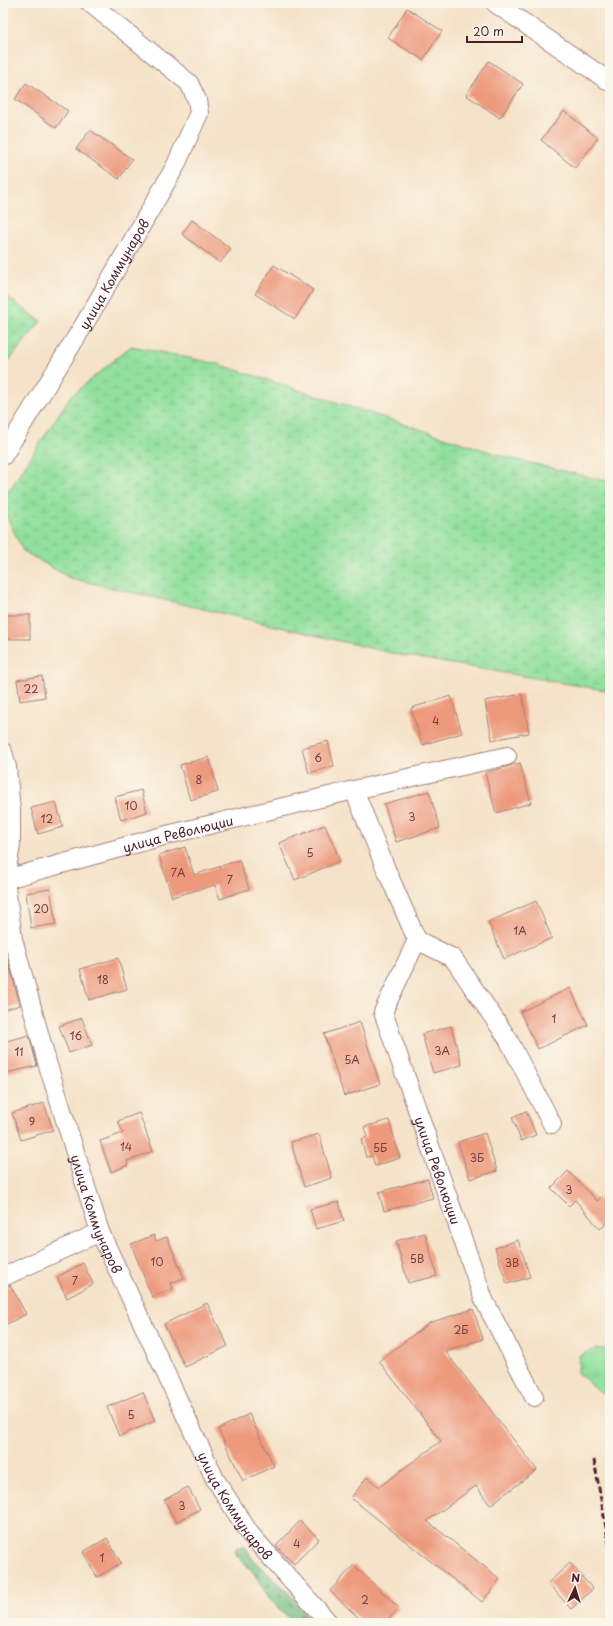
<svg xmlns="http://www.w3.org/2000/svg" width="613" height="1626" font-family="'Playpen Sans',sans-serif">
<defs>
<pattern id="grass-tufts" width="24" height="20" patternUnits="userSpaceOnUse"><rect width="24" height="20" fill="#92e09d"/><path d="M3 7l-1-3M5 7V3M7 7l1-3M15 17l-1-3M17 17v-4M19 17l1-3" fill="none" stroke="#7fc087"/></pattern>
<pattern id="forest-firs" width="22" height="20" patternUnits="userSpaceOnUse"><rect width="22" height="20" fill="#75be84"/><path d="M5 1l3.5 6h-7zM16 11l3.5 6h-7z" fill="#629a6c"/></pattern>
<pattern id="wetland-marsh" width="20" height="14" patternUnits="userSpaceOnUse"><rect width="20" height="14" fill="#92e09d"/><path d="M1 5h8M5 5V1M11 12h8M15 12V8" fill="none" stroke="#7fc087"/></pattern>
</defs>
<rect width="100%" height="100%" fill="#fbf7ec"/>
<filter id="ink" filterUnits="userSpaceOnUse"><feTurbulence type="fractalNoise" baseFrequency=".025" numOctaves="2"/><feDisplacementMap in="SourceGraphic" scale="8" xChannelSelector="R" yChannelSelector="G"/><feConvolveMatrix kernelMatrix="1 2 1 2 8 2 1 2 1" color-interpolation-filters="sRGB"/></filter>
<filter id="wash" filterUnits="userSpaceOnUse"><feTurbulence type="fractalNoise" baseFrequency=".012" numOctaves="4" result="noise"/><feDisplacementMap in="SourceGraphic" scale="16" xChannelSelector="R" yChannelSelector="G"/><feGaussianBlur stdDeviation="0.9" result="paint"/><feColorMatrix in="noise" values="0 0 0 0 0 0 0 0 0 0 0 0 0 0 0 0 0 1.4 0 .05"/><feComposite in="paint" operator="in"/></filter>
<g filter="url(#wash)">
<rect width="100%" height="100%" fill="#f5e2c8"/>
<path fill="url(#grass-tufts)" stroke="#6e8064" d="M595,1349h15v51l-32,-27 1,-17z"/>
<path fill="url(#forest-firs)" stroke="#606e58" d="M242,1546l4,2 7,12 31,28 31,35h-18l-15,-11 -13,-14 -16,-26 -16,-16 -2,-5 2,-4z"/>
<g fill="url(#wetland-marsh)" stroke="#6e8064">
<path d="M3,294l38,27 -38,47z"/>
<path d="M131,346l87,18 291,94 101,24v209l-210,-36 -330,-77 -47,-27 -20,-43v-8l67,-103z"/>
</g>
<g id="blocks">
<g fill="#ed997c">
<path d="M407,8l35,23 -19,29 -35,-22z"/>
<path d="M489,61l34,23 -23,34 -34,-23z"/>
<path d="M26,83l42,28 -12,17 -41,-29z"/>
<path d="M564,111l34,27 -23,30 -34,-28z"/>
<path d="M90,130l42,29 -13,20 -43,-30z"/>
<path d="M192,220l39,29 -11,14 -38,-29z"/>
<path d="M274,265l39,25 -18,29 -40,-25z"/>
<rect x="3" y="615" width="27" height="24"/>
<path d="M42,676l3,21 -25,4 -3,-21z"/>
<path d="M522,694l7,39 -37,7 -7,-39z"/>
<path d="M451,696l11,37 -40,12 -11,-37z"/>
<path d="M328,741l6,25 -25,7 -7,-25z"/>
<path d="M209,757l9,35 -28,8 -10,-35z"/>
<path d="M520,763l11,40 -35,10 -11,-40z"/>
<path d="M141,790l6,22 -26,8 -6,-23z"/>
<path d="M429,791l11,37 -44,14 -12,-38z"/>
<path d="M56,802l7,25 -25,7 -7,-26z"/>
<path d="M325,825l15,36 -45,19 -16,-37z"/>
<path d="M185,847l9,28 45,-15 10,29 -29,10 -5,-14 -43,12 -13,-42z"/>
<path d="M50,889l6,35 -25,4 -5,-35z"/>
<path d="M536,901l16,37 -48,21 -16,-37z"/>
<path d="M118,958l9,31 -38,11 -9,-31z"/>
<path d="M3,960h5l12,45 -17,5z"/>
<path d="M570,988l18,37 -50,24 -18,-37z"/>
<path d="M82,1018l10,27 -23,8 -10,-27z"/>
<path d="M360,1022l20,62 -36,12 -20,-62z"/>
<path d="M451,1026l11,39 -29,8 -11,-39z"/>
<path d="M29,1035l8,31 -31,7 -3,-13v-18z"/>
<path d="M44,1103l9,27 -32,10 -9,-27z"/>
<path d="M526,1111l10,24 -15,6 -9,-24z"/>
<path d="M139,1113l14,38 -26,10 1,4 -17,7 -11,-31 23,-8 -5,-12z"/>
<path d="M389,1120l11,38 -25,8 -3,-10 -6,1 -5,-18 6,-2 -3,-10z"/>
<path d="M485,1133l12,38 -27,8 -12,-37z"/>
<path d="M319,1134l13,44 -28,9 -13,-45z"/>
<path d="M568,1171l29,30 13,-11v31l-10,8 -25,-29 -6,6 -18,-18z"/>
<path d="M428,1179l5,19 -49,13 -5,-19z"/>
<path d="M339,1202l5,19 -28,8 -6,-20z"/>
<path d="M425,1233l12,43 -29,7 -12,-42z"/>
<path d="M154,1235l2,6 11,-4 17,41 -13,5 2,6 -21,8 -21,-53z"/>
<path d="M518,1240l12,37 -23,7 -12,-36z"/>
<path d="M83,1263l10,21 -26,14 -10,-21z"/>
<path d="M10,1285l16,29 -23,12v-39z"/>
<path d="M207,1303l21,43 -43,21 -21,-43z"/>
<path d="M473,1309l10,30 -38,12 92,119 -47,35 -14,-19 -49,35 73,58 -18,23 -131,-104 16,-21 12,10 62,-46 -62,-80 50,-38z"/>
<path d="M143,1392l12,29 -36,15 -12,-29z"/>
<path d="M249,1414l25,52 -31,15 -25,-52z"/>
<path d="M188,1487l12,22 -24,13 -12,-22z"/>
<path d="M300,1521l19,18 -25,25 -18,-18z"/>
<path d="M107,1538l14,25 -24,14 -14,-25z"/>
<path d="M570,1563l23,26 -22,20 -23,-26z"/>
<path d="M354,1565l45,43 -14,15h-21l-34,-32z"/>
</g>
</g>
</g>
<g filter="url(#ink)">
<use href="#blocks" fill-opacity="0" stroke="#a0807a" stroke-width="1"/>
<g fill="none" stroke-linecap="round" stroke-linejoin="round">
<g stroke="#a0807a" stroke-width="20">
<g id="street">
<path d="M495,3l115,79"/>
<path id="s1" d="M3,456l82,-133 90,-156 24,-54 -2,-13 -8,-17 -99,-80"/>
<path id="s2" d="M3,752l4,15 4,44v34l-6,35 8,59 34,123 53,170 115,247 35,55 79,89"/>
<path id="s3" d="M354,790l32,79 31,71 -34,72 101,288 50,97"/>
<path id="s4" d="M3,880l164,-45 187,-45 153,-34"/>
<path d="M417,940l36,18 55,81 44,85"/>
<path d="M3,1277l97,-45"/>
</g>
</g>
<use href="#street" stroke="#fff" stroke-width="18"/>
<path stroke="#4a1f2b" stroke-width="3" stroke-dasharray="6 3" stroke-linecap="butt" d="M594,1460l16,90"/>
</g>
</g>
<g text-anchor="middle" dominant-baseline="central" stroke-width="3" stroke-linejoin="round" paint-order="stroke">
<g font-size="11" fill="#733e3f">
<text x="31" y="688">22</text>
<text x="436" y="720">4</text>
<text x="318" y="757">6</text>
<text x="199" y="779">8</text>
<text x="131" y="805">10</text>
<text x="412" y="816">3</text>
<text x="47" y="818">12</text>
<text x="310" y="852">5</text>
<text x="178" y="872">7А</text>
<text x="230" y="879">7</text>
<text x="41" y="908">20</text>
<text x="520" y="930">1А</text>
<text x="103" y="979">18</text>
<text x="554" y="1018">1</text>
<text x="76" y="1035">16</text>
<text x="442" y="1050">3А</text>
<text x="19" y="1051">11</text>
<text x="352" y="1059">5А</text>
<text x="32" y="1121">9</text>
<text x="126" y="1146">14</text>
<text x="380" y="1147">5Б</text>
<text x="477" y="1157">3Б</text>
<text x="569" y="1189">3</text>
<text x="417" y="1258">5В</text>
<text x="157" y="1261">10</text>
<text x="512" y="1262">3В</text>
<text x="75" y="1280">7</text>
<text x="461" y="1329">2Б</text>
<text x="131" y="1414">5</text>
<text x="182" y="1505">3</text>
<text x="297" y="1543">4</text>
<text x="102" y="1557">1</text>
<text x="365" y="1599">2</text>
</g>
<g font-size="13" fill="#4a1f2b" stroke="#fbf7ec">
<text stroke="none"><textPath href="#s1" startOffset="213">улица Коммунаров</textPath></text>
<text stroke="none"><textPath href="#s4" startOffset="181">улица Революции</textPath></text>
<text stroke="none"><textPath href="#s3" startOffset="410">улица Революции</textPath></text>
<text stroke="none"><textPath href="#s2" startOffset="476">улица Коммунаров</textPath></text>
<text stroke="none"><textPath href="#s2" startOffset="800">улица Коммунаров</textPath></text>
</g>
</g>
<rect width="613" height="1626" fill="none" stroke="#fbf7ec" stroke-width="16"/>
<g transform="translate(575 1588) rotate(4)" stroke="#fbf7ec" stroke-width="3" paint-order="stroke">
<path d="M0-3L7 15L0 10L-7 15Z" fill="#4a1f2b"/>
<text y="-6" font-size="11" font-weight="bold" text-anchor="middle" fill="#4a1f2b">N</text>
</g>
<path d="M467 36v6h55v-6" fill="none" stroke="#4a1f2b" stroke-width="2"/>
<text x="473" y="36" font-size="12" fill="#4a1f2b" stroke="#fbf7ec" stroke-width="3" paint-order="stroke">20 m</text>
</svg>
